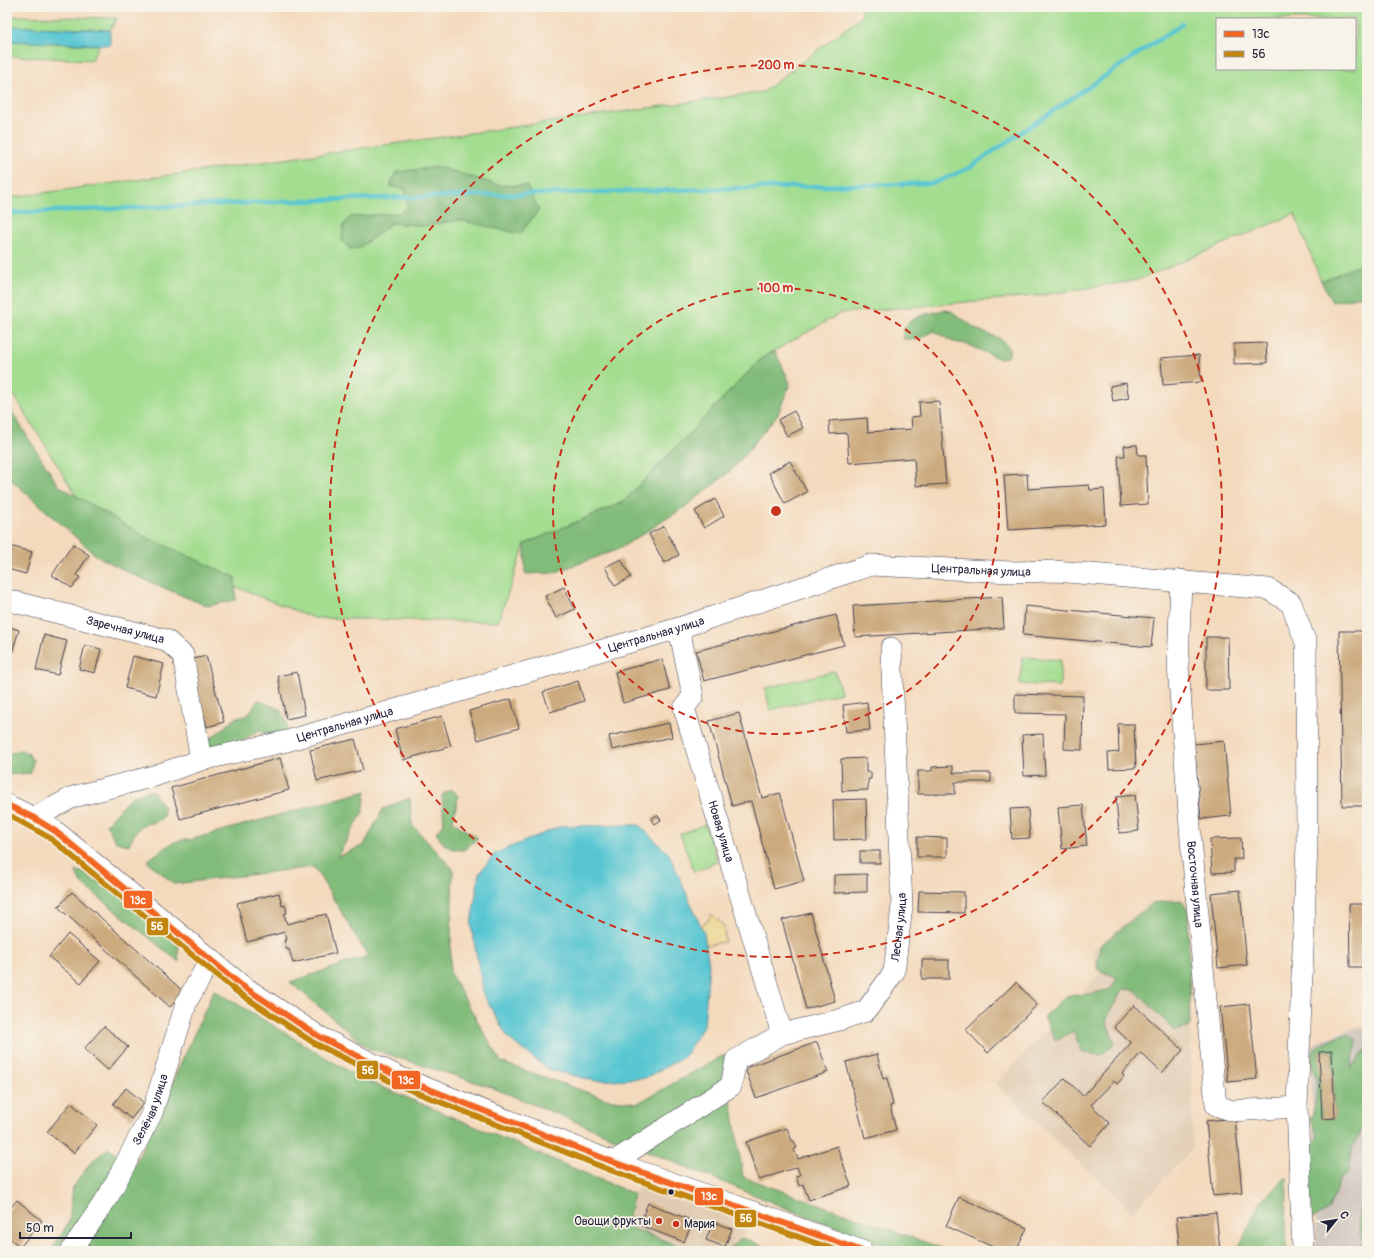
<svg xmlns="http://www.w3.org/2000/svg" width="1374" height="1258" font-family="Pangolin,sans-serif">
<rect width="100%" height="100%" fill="#f7f3e8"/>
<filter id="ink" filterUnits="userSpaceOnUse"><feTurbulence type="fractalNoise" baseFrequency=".025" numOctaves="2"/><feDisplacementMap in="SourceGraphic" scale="8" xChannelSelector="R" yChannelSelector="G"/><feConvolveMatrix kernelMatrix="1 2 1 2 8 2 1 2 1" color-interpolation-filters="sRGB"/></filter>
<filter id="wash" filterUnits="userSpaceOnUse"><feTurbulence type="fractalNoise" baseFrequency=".012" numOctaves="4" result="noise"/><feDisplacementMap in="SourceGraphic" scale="16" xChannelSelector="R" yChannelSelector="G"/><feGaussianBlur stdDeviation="0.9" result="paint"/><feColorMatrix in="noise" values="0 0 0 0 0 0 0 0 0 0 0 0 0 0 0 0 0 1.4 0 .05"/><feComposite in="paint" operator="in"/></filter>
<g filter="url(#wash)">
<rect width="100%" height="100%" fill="#f4dabd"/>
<g fill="#e1ccb3">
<path d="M1187,899l6,249 -60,64 -137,-128 102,-109 -7,-24 58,-49z"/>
<path d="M639,1183l108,38 -5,17 -13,11 -37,2 -67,-25z"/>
</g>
<path fill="#ccc2b9" d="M1354,1028h13v223h-51v-57l-6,-149z"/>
<g fill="#a3dd8f" stroke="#628065" fill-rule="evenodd">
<path d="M862,7h505v255l-46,19 -26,-67 -157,66 -102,16 -195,17 -79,45 -139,144 -98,42 -27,78 -184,-4 -134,-53 -88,-44 -85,-137v-186l756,-106 98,-75zM1217,19h138v50h-138z"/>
<path d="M7,16l110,2 -7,12 -103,-4z"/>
<path d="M7,41l92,4 -7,15 -85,-4z"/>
<path d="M1022,657l39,3 -1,26 -40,-2z"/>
<path d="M835,671l6,22 -71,17 -5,-22z"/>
<path d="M705,824l13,37 -24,11 -14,-38z"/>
</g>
<g fill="#82bc7a" stroke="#526f5a" fill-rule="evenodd">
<path d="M439,167l59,18 29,1 12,24 -19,24 -61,-14 -35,6 -32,-3 -33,25 -9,1 -8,-8 1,-15 7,-9 49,-4 9,-6 -3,-18 -15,-3 6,-14z"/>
<path d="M1367,262v33l-35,7 -11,-21z"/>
<path d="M944,310l7,1 27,19 23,9 8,9v8l-9,3 -34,-15 -13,-2 -19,-11 -17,9 -13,-1c-5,-22 24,-25 40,-29z"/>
<path d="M775,351l15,32 -12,31 -46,56 -47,37 -66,42 -66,24 -28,1v-30l98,-42 139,-144z"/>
<path d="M7,404l51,81 88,52 89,40 1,23 -29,6 -71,-30 -39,-20 -90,-80z"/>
<path d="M258,700l23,10 7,15 -5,9 -12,3 -12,-7 -29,20 -16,1 -9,-8 32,-26 10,-1z"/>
<path d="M20,750l8,3 5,8 -2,12 -24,2v-20z"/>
<path d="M452,789l6,7 -5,26 25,16 -14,12c-15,0 -22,-5 -28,-18l8,-7 -2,-30z"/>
<path d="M152,790l12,18 -1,9c-8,8 -14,4 -21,9 -6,4 -10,13 -13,19l-13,-3 -10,-18 25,-27z"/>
<path d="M366,791l-3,21 -26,45 27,-12 19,-36 27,-11 2,27 41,44 -3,104 51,89 105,37 32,4 86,-48 19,122 207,74h-50l-97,-36 -312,-128 -123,-39 -78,-66 78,-26 -54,-89 -140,17 -27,-23c13,-9 26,-23 42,-21z"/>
<path d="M76,871l6,1 52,31 44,42 1,17 -99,-80z"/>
<path d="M1181,900l7,11 2,116 -15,4 -40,-41 -13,-1 -16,32 9,22 -14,12 -18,-2 -10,-22 -17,10 -12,-24 22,-21 24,-2 21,-5 6,-11 -20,-9 3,-23 53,-43z"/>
<path d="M214,990l144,87 276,117 -8,32 66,25h-641l18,-29 4,-35 18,-25 18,-14 25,19z"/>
<path d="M1341,1035h8l8,5 -6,29 16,-21v73l-15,27 -3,24 -9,6 -11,31 -17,11 -6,-8 5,-69 7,-6 -7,-17 7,-30 -7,-36 2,-4zM1332,1051l3,67 -13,1 -3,-67z"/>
<path d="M1287,1177l-1,74h-49l24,-50z"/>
<path d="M1367,1193v58h-14l11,-9c-7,-21 -8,-29 3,-49z"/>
<path d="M742,1238l35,13h-66l18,-2z"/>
</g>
<path fill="#eeda9e" stroke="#887e6c" d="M712,914l12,12 1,16 -19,3 -6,-20 6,-2z"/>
<g fill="#59c6d2" stroke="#3e7486">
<path d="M7,26l103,4v15l-103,-4z"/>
<path d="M639,825l30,29 35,79 5,32 -5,60 -20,32 -39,21 -50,3 -47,-12 -40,-31 -24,-42 -13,-71 8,-51 15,-20 67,-28z"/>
</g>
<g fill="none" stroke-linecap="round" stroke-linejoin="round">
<path stroke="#59c6d2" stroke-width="4.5" d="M7,213l343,-14 584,-16 33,-14 215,-145"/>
</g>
<g id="blocks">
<g fill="#ccaa7e">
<path d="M1266,343l1,20 -33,1v-20z"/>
<path d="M1199,355l2,27 -38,3 -2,-27z"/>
<path d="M1126,383l3,15 -16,3 -3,-15z"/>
<path d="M939,401l7,83 -30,2 -2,-28 -65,5 -2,-30 -17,1 -1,-13 38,-3 1,14 44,-3 -1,-12 9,-1 -1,-14z"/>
<path d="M794,411l9,17 -16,8 -9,-16z"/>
<path d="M1137,445l1,10h8l2,49 -27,2 -3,-50h7l-1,-10z"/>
<path d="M790,461l17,31 -22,12 -16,-31z"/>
<path d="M1027,474l1,15 61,-4 1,5 14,-1 2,35 -98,6 -4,-55z"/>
<path d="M715,499l9,17 -20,12 -9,-17z"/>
<path d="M664,526l15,29 -15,8 -15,-29z"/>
<path d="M73,544l16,11 -13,20 4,2 -8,11 -20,-13z"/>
<path d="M10,546l22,6 -6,22 -19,-5v-11z"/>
<path d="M621,559l10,18 -16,9 -10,-19z"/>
<path d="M564,587l11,22 -19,9 -11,-22z"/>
<path d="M1002,597l2,31 -149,9 -2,-31z"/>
<path d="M1025,606l129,12 -3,29 -128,-12z"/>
<path d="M836,615l8,30 -140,36 -8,-30z"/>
<path d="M7,626l12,4 -7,23 -5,-1z"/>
<path d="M1339,631h28v175h-25z"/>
<path d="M44,635l23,6 -9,34 -22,-5z"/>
<path d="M1206,637h22l1,53h-23z"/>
<path d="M85,645l16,4 -6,24 -16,-4z"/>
<path d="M133,656l31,8 -8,32 -31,-8z"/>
<path d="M206,656l18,66 -17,5 -18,-67z"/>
<path d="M662,659l8,31 -47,13 -8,-31z"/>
<path d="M297,672l8,43 -19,4 -8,-43z"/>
<path d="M578,681l6,20 -34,11 -7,-20z"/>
<path d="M1015,694l68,2 -1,54 -18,-1 1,-35 -50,-1z"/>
<path d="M511,699l8,29 -41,12 -9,-29z"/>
<path d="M867,702l3,28 -24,2 -3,-27z"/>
<path d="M739,713l23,85 18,-5 24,88 -30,8 -23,-88 -19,5 -23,-85z"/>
<path d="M442,716l9,30 -48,14 -8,-31z"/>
<path d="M669,723l3,14 -60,13 -3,-14z"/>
<path d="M1118,724h16l2,44 -27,1 -1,-16 11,-1z"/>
<path d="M1043,734l2,41 -21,1 -2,-41z"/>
<path d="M355,739l8,31 -46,11 -7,-31z"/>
<path d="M1224,741l7,75 -30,3 -7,-75z"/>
<path d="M280,758l9,32 -109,29 -9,-31z"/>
<path d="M866,758v14h5v7h-3v11l-26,1 -1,-32z"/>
<path d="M953,766v7h38v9h-36v12h-37v-23h14v-4z"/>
<path d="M1135,795l4,36 -20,2 -3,-36z"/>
<path d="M866,799l1,40 -33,1 -1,-40z"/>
<path d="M1083,805l4,41 -25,3 -4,-42z"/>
<path d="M1028,808l2,30 -18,1 -2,-30z"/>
<path d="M657,815l4,5 -6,4 -4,-5z"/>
<path d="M917,837l30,1v19h-30z"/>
<path d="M1241,838l1,21h-8v13l-22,1 -2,-34z"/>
<rect x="860" y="851" width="20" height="12"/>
<path d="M867,874v18l-33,1v-18z"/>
<path d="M1240,890l7,75 -29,3 -7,-75z"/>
<path d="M919,891l45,1v21l-46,-1z"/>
<path d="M72,892l112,100 -14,15 -112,-100z"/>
<path d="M279,893l3,13 3,-1 2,8 -3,1 3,10 39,-10 10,39 -43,10 -4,-14 -2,1 -3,-10h3l-2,-8 -38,10 -10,-39z"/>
<path d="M1349,904h18v63h-17z"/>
<path d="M811,913l24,88 -29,8 -24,-89z"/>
<path d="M68,934l32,27 -19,22 -32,-26z"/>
<rect x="922" y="960" width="27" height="19"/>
<path d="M1016,982l21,23 -49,48 -22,-23z"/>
<path d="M1249,1004l8,75 -29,3 -8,-75z"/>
<path d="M1134,1005l49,45 -21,23 -21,-20 -19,21 2,2 -7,8 -3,-3 -23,24 19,18 -20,23 -47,-44 22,-24 18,18 48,-53 -17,-16z"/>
<path d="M104,1026l24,21 -20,23 -24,-21z"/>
<path d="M817,1042l11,30 -72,26 -11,-30z"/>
<path d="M1332,1051l3,67 -13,1 -3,-67z"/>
<path d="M877,1054l6,25 4,-1 6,27 -3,1 6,24 -31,8 -19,-76z"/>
<path d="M126,1088l18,15 -13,16 -18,-15z"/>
<path d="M71,1103l26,22 -23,28 -27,-21z"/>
<path d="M1235,1118l7,75 -29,3 -7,-75z"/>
<path d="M787,1128l5,13h2l3,7 -3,1 4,10 39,-13 14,40 -42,14 -6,-16 -4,2 -3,-10 4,-1 -3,-8 -38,13 -13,-38z"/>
<path d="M959,1197l68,31 -11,23h-14l-56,-25z"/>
<path d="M17,1200l25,21 -22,26 -13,-11v-24z"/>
<path d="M648,1203l45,18 -9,21 -45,-17z"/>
<path d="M1216,1212l4,39h-40l-4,-34z"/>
<path d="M713,1222l19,7 -7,18 -19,-7z"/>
</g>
</g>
</g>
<g filter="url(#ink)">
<use href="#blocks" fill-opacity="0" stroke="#423e4e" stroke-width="1"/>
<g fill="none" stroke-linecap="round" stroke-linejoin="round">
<g stroke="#423e4e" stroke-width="22">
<g id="minor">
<path id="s1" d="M1181,580l-3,85 13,175 25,265 16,6 65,-4"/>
<path id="s2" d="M7,600l159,40 17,15 18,105"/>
<path id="s3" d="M679,628l14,68 -9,12 98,326"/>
<path d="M7,805l27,13 21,13 186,154 77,51 83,42 212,84 249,89"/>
<path id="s4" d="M34,818l39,-21 81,-21 47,-16 86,-19 392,-113 192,-63 140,7 44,-1 213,18 23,14 15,40 1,201 -10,263 6,144"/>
<path id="s5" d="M613,1162l118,-76 5,-26 46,-26 57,-14 27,-9 28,-39 8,-66 -11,-258"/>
<path id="s6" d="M71,1251l38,-56 43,-82 35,-112 24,-42"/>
</g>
</g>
<use href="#minor" stroke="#fff" stroke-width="21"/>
<g stroke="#f7f3e8" stroke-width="9">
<path id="bus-1" d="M7,805l27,13 21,13 186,154 77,51 83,42 212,84 249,89"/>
</g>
<g stroke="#f7f3e8" stroke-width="9">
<path id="bus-2" d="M7,814l43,24 186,153 78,52 84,42 212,85 228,81"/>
</g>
<use href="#bus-1" stroke="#f26522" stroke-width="6"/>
<use href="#bus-2" stroke="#c2850f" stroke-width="6"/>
</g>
</g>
<g fill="none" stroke="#c8321e" stroke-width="2" stroke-dasharray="7 5">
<circle cx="776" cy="511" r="223"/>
<circle cx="776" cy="511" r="446"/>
</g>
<circle fill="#22223b" stroke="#f7f3e8" stroke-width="1.5" cx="671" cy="1192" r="3.5"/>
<g fill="#c8321e" stroke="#f7f3e8" stroke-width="1.5">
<circle cx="659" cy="1221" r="4"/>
<circle cx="676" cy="1224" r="4"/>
</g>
<g text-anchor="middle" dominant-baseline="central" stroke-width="3.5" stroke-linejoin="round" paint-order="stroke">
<g font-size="12" fill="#22223b" stroke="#f7f3e8">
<text stroke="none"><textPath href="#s4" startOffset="986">Центральная улица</textPath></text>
<text stroke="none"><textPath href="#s2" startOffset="122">Заречная улица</textPath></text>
<text stroke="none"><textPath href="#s4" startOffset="650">Центральная улица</textPath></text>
<text stroke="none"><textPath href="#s4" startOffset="326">Центральная улица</textPath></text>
<text stroke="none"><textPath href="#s3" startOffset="213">Новая улица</textPath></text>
<text stroke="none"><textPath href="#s1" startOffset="305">Восточная улица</textPath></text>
<text stroke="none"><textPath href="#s5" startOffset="400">Лесная улица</textPath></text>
<text stroke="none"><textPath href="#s6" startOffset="163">Зелёная улица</textPath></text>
</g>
<g font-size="12" fill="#22223b" stroke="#f7f3e8" text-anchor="end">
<text x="651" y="1221">Овощи фрукты</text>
<text x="684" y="1224" text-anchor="start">Мария</text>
</g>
</g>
<circle cx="776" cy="511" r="6" fill="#c8321e" stroke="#f7f3e8" stroke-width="2"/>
<g font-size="12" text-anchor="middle" font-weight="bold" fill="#c8321e" stroke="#f7f3e8" stroke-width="3.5" stroke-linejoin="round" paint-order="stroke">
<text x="776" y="69">200 m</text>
<text x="776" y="292">100 m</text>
</g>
<g stroke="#f7f3e8" stroke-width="1.5">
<rect x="123" y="890" width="30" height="19" rx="4" fill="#f26522"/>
<rect x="146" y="917" width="23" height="19" rx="4" fill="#c2850f"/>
<rect x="356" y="1060" width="23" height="20" rx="4" fill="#c2850f"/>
<rect x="391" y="1070" width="30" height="20" rx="4" fill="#f26522"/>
<rect x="694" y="1187" width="30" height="19" rx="4" fill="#f26522"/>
<rect x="734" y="1209" width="23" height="19" rx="4" fill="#c2850f"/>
</g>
<g font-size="11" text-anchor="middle" font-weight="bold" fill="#fff">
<text x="138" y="904">13с</text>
<text x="157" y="930">56</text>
<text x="368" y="1074">56</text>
<text x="406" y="1084">13с</text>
<text x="709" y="1200">13с</text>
<text x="746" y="1222">56</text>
</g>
<rect width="1374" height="1258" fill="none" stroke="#f7f3e8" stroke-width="24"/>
<rect x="1216" y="18" width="140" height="52" fill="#f7f3e8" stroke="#a29fa3"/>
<rect x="1224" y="31" width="20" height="6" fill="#f26522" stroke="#a29fa3"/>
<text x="1252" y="38" font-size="12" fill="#22223b">13с</text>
<rect x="1224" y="51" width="20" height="6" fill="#c2850f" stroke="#a29fa3"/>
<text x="1252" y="58" font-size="12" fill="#22223b">56</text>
<g transform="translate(1336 1220) rotate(60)" stroke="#f7f3e8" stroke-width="3" paint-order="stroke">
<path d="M0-3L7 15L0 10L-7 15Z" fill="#22223b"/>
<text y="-6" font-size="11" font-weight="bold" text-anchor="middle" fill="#22223b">С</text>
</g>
<path d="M20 1232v6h111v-6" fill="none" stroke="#22223b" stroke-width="2"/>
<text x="26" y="1232" font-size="12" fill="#22223b" stroke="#f7f3e8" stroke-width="3" paint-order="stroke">50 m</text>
</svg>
